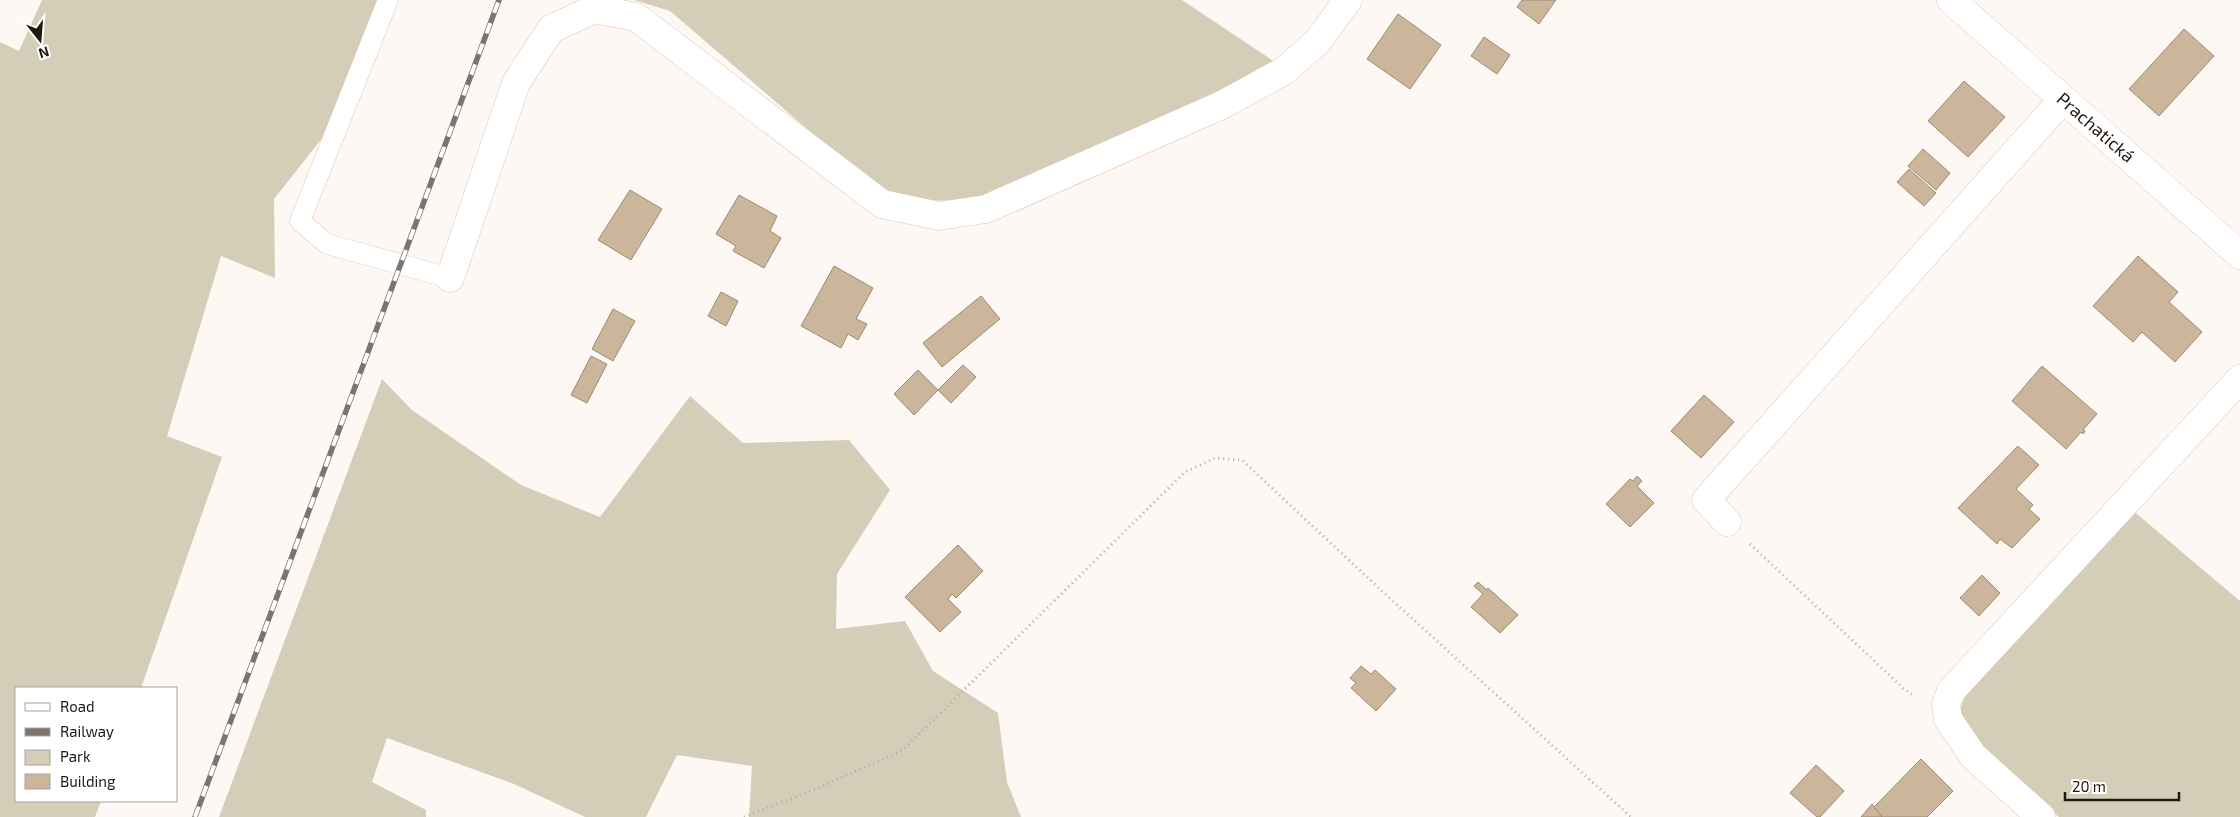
<svg xmlns="http://www.w3.org/2000/svg" width="2240" height="817" font-family="'Exo 2',sans-serif">
<rect width="100%" height="100%" fill="#fef8f4"/>
<g fill="#d4ceb8">
<path d="M42,0h340l-36,108 -72,91 1,79 -54,-22 -54,180 55,21 -81,231h-125v113h85l-6,16h-95v-775l19,9z"/>
<path d="M634,0h548l96,64 -302,135 -47,2 -53,-13 -206,-177z"/>
<path d="M382,379l30,31 109,75 79,32 90,-121 53,47 106,-3 41,50 -53,84 -1,55 69,-8 28,50 65,42 9,69 14,35h-272l3,-51 -75,-11 -31,62h-61l-71,-33 -127,-46 -15,44 54,28v7h-207z"/>
<path d="M2131,509l109,92v216h-181c-22,-20 -99,-77 -98,-107 0,-5 3,-11 5,-15z"/>
</g>
<g fill="#cbb69c" stroke="#9d8b72">
<path d="M1522,0h34l-17,24 -22,-17z"/>
<path d="M1398,14l43,31 -31,44 -43,-30z"/>
<path d="M2184,29l30,27 -55,60 -30,-27z"/>
<path d="M1484,37l26,18 -13,19 -26,-18z"/>
<path d="M1964,81l41,36 -37,40 -40,-36z"/>
<path d="M1923,149l27,24 -14,17 -28,-24z"/>
<path d="M1909,169l27,24 -12,13 -27,-24z"/>
<path d="M630,190l32,19 -31,51 -33,-20z"/>
<path d="M739,195l38,21 -7,15 11,7 -17,30 -31,-17 3,-5 -20,-12z"/>
<path d="M2138,256l40,36 -9,10 33,30 -27,30 -33,-30 -9,10 -40,-36z"/>
<path d="M834,266l39,22 -17,31 11,5 -9,16 -10,-6 -7,14 -40,-22z"/>
<path d="M721,292l17,9 -12,25 -18,-10z"/>
<path d="M981,296l19,23 -58,48 -19,-24z"/>
<path d="M613,309l22,12 -22,40 -21,-12z"/>
<path d="M591,356l16,8 -20,39 -16,-8z"/>
<path d="M963,365l13,12 -25,26 -13,-13z"/>
<path d="M2042,366l55,48 -14,16 2,1 -2,3 -2,-2 -15,17 -54,-48z"/>
<path d="M918,370l20,20 -24,25 -20,-21z"/>
<path d="M1704,395l30,27 -33,36 -30,-27z"/>
<path d="M2018,446l21,19 -23,24 17,16 -4,4 11,10 -28,29 -12,-9 -3,5 -39,-36z"/>
<path d="M1637,476l5,5 -5,5 17,17 -24,24 -24,-23 24,-25 3,2z"/>
<path d="M958,545l25,26 -27,27 -4,-4 -4,5 13,13 -21,20 -35,-35z"/>
<path d="M1982,575l18,18 -21,23 -19,-18z"/>
<path d="M1478,582l9,8 1,-2 30,27 -18,18 -29,-26 12,-13 -9,-8z"/>
<path d="M1361,666l10,8 4,-4 21,19 -20,22 -25,-23 5,-5 -6,-5z"/>
<path d="M1921,759l32,32 -26,26h-45l-9,-9z"/>
<path d="M1816,765l28,26 -24,26h-3l-27,-24z"/>
<path d="M1872,804l10,13h-21z"/>
</g>
<g fill="none" stroke-linecap="round" stroke-linejoin="round">
<g stroke="#e2c5b3" stroke-width="21">
<path id="service" d="M388,0l-88,221 27,23 123,34"/>
</g>
<g stroke="#e2c5b3" stroke-width="29">
<g id="minor">
<path d="M1951,0l289,255"/>
<path d="M450,278l66,-195 35,-54 43,-20 42,8 246,187 57,12 47,-7 236,-104 62,-34 34,-30 30,-41"/>
<path d="M1727,522l-21,-22 357,-401"/>
<path d="M2041,817l-68,-61 -25,-37 -2,-15 5,-13 289,-312"/>
</g>
</g>
<g stroke="#b1aaa4" stroke-width="3" stroke-dasharray="1 4" stroke-linecap="butt">
<path d="M1750,544l153,144 11,8"/>
<path d="M744,817l77,-30 82,-37 282,-278 30,-14 27,2 141,132 248,225"/>
</g>
<use href="#service" stroke="#fff" stroke-width="20"/>
<use href="#minor" stroke="#fff" stroke-width="28"/>
<g stroke="#7d746f" stroke-width="5.5">
<path id="rail" d="M195,817l304,-817"/>
</g>
<use href="#rail" stroke="#fff" stroke-width="4" stroke-dasharray="11" stroke-linecap="butt"/>
</g>
<g text-anchor="middle" dominant-baseline="central" stroke-width="4.5" stroke-linejoin="round" paint-order="stroke">
<g font-size="18" fill="#221811" stroke="#fff">
<text transform="translate(2096 127) rotate(41)">Prachatická</text>
</g>
</g>
<rect x="15" y="687" width="162" height="115" fill="#ffffff" stroke="#a7a3a0"/>
<rect x="25" y="703" width="25" height="8" fill="#ffffff" stroke="#a7a3a0"/>
<text x="60" y="712" font-size="15" fill="#221811">Road</text>
<rect x="25" y="728" width="25" height="8" fill="#7d746f" stroke="#a7a3a0"/>
<text x="60" y="737" font-size="15" fill="#221811">Railway</text>
<rect x="25" y="750" width="25" height="15" fill="#d4ceb8" stroke="#a7a3a0"/>
<text x="60" y="762" font-size="15" fill="#221811">Park</text>
<rect x="25" y="774" width="25" height="15" fill="#cbb69c" stroke="#a7a3a0"/>
<text x="60" y="787" font-size="15" fill="#221811">Building</text>
<g transform="translate(40 40) rotate(163)" stroke="#ffffff" stroke-width="4" paint-order="stroke">
<path d="M0-4L9 19L0 12L-9 19Z" fill="#221811"/>
<text y="-8" font-size="14" font-weight="bold" text-anchor="middle" fill="#221811">N</text>
</g>
<path d="M2065 792v8h114v-8" fill="none" stroke="#221811" stroke-width="2.5"/>
<text x="2072" y="792" font-size="15" fill="#221811" stroke="#ffffff" stroke-width="4" paint-order="stroke">20 m</text>
</svg>
